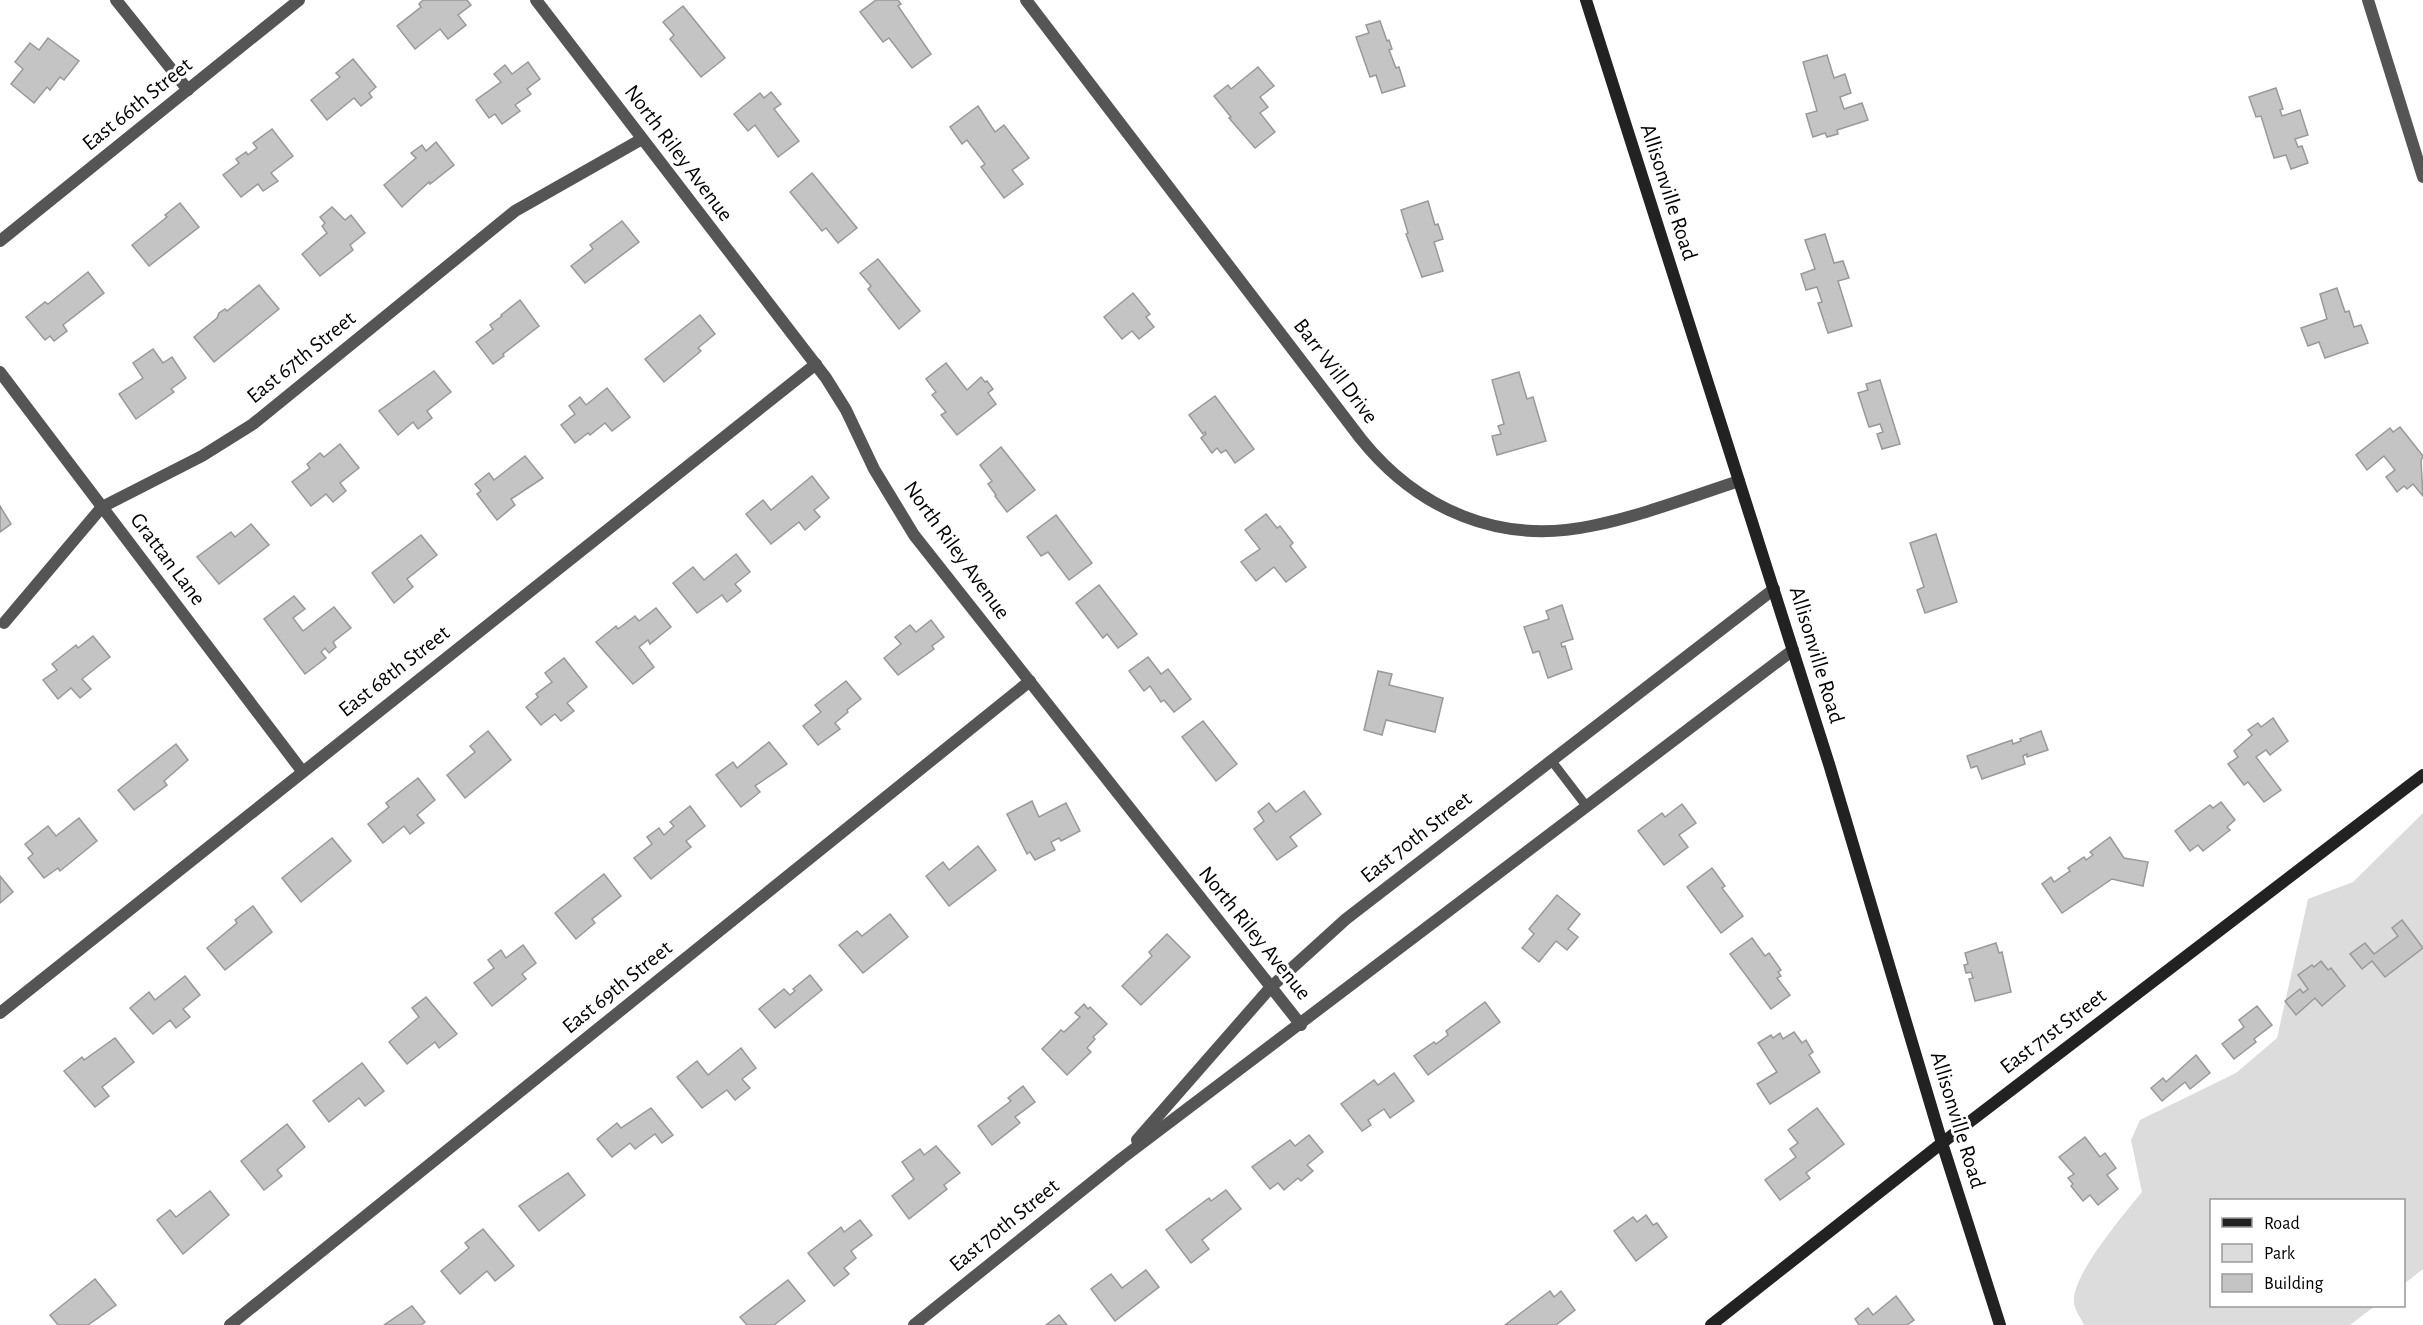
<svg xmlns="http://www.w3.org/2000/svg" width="2423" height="1325" font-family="'Alegreya Sans',sans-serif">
<rect width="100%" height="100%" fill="#fff"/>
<path fill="#dcdcdc" d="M2423,813v456l-19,15v-84h-192v106h163l-25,19h-266c-3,-6 -9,-15 -10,-22 -4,-26 51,-90 68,-111l-11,-52 9,-20 96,-47 41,-35 31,-139 45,-17z"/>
<g fill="#c4c4c4" stroke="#999" stroke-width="1.5">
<path d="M423,0h44l4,5 -13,10 8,10 -18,14 -8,-10 -25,20 -18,-23 24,-19 -2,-3z"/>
<path d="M876,0h22l3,4 -3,2 33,48 -19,14 -23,-30 -6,4 -23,-30z"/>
<path d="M683,6l42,52 -24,19 -31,-38 4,-4 -11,-13z"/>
<path d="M1380,21l7,20 2,-1 3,9 -3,1 7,18 3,-1 6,19 -23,7 -6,-18 -6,2 -14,-40 13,-4 -3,-8z"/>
<path d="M48,38l31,23 -15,19 -4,-3 -10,13 -3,-3 -13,16 -23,-19 12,-15 -8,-7 15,-19 9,7z"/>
<path d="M1827,55l7,23 11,-4 6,19 -11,4 4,12 18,-6 6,17 -31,10 1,4 -11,3 -2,-4 -12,4 -7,-23 11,-3 -14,-49z"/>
<path d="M353,59l23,28 -7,6 3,4 -11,9 -7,-8 -27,22 -16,-20 29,-23 -4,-4z"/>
<path d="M528,62l12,17 -13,10 4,5 -16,11 5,6 -18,13 -7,-10 -6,4 -13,-18 25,-18 -7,-8 11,-9 7,9z"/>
<path d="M1258,67l16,19 -14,11 8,10 -8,6 15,19 -20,16 -26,-30 2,-1 -17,-21 14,-11 3,4z"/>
<path d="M2276,88l7,21 -3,1 2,6 18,-6 8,25 -13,4 3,8 4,-1 6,17 -17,6 -5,-14 -12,3 -13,-42 -5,1 -7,-20z"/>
<path d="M771,92l10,12 -7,5 25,32 -21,16 -23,-32 -7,6 -14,-17 26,-21 4,5z"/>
<path d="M978,106l17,26 9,-7 25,33 -17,12 11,14 -19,14 -23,-31 4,-3 -18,-24 -5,4 -12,-17z"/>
<path d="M272,129l21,27 -22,17 7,8 -15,10 -5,-7 -17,13 -18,-22 16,-12 -3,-4 10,-7 2,3 9,-7 -4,-5z"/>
<path d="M436,142l18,23 -24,19 -1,-2 -27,25 -18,-22 32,-27 -5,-5 11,-8 4,6z"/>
<path d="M812,173l45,55 -19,15 -12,-15 -4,3 -32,-39z"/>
<path d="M1428,201l7,24 3,-1 5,15 -9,3 9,29 -21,6 -16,-43 2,-1 -7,-23z"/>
<path d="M180,203l19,24 -50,39 -17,-21 35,-28 -2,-2z"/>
<path d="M332,207l13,13 6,-5 14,18 -15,12 3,5 -33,26 -18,-22 25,-21 -5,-7 3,-3 -5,-6z"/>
<path d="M622,221l17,21 -54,41 -14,-17 22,-17 -3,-4z"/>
<path d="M1825,234l9,29 9,-2 6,17 -11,3 14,45 -24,7 -10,-30 4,-1 -5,-15 -11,3 -5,-16 14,-5 -10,-29z"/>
<path d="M878,259l42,52 -21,18 -31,-40 3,-3 -11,-13z"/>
<path d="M88,272l16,21 -41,32 4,6 -13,10 -4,-5 -5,4 -19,-23 19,-15 3,2z"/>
<path d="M259,285l20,24 -65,53 -20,-25 23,-19 2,-5 6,-4 2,2z"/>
<path d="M2337,288l8,24 4,-1 5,16 7,-2 7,18 -43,15 -6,-16 -11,4 -7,-18 26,-9 -7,-25z"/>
<path d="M1133,293l17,21 -4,3 8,10 -15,12 -7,-8 -10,8 -18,-22z"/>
<path d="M520,300l19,26 -36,28 1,2 -11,8 -17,-22 17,-13 -3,-4 12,-9 -1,-1z"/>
<path d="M700,315l15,19 -17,14 3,3 -37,31 -19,-23z"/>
<path d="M153,349l10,14 9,-6 14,21 -15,11 3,3 -38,27 -17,-25 24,-16 -10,-15z"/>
<path d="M946,363l21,27 14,-13 4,5 2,-1 6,8 -5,4 8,11 -39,31 -16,-20 5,-3 -14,-17 4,-3 -10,-13z"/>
<path d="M434,371l17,21 -24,19 5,7 -14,11 -5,-7 -15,13 -19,-24z"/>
<path d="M1519,372l8,27 6,-2 13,44 -49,14 -5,-19 9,-2 -3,-8 6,-2 -12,-44z"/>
<path d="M1880,380l20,64 -18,5 -5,-15 6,-2 -3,-8 -11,3 -11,-34 10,-3 -2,-6z"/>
<path d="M607,388l23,29 -18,14 -7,-8 -15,12 -2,-2 -13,10 -14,-18 14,-11 -6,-8 11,-9 6,8z"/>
<path d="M1215,396l39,53 -19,14 -9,-13 -5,3 -4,-5 -5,5 -11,-15 5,-4 -1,-2 -2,2 -14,-19z"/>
<path d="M2400,427l23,29 -2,5 2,35 -10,-12 -6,5 -3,-3 -7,6 -11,-15 9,-7 -11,-14 -17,14 -11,-15 34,-27 3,4z"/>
<path d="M340,444l19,24 -19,15 6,8 -13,11 -7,-8 -15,12 -19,-24 18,-14 -3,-4 13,-11 4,4z"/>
<path d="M1001,447l34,43 -28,22 -12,-16 1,-1 -8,-11 4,-3 -12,-16z"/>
<path d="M525,456l18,22 -32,21 4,6 -18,15 -20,-26 4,-3 -6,-7 14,-11 5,7z"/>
<path d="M812,476l17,22 -15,12 6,7 -15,13 -6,-8 -28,22 -25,-30 17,-14 8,10z"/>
<path d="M0,506l11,18 -11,8z"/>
<path d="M1266,514l11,14 3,-2 13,17 -3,3 16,21 -20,15 -12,-15 -18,14 -15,-19 19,-13 -15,-19z"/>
<path d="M1056,515l36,48 -23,17 -21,-28 -7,4 -14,-19z"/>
<path d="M251,524l18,21 -50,39 -22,-27 34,-25 4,5z"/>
<path d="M1936,534l21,68 -32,11 -8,-23 7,-3 -14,-44z"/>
<path d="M421,535l16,20 -30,24 6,8 -19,16 -22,-30z"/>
<path d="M736,554l14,18 -15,12 6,7 -14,11 -5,-7 -25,18 -24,-30 20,-16 11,13z"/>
<path d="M1099,585l38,49 -19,14 -11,-14 -4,4 -27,-35z"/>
<path d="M294,596l11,13 -12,9 10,13 31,-24 17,21 -18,14 3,5 -7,6 -4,-5 -4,4 5,6 -21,16 -41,-55z"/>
<path d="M1562,605l11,34 -12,4 1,4 3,-1 7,23 -24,9 -9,-27 -6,2 -9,-26 25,-8 -3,-8z"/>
<path d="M656,608l15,19 -21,17 -2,-4 -9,7 15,20 -21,17 -37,-42 20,-16 2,3 17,-13 4,5z"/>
<path d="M931,620l13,17 -12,9 2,3 -36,26 -14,-17 17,-14 -6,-7 15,-12 6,7z"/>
<path d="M93,636l17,21 -28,22 9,10 -11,9 -9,-10 -13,11 -15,-19 14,-10 -5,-6 24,-19 2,3z"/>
<path d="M1148,657l13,17 7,-5 23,30 -17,13 -10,-12 -3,2 -11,-16 -6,5 -15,-20z"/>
<path d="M564,658l23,29 -20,16 7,8 -13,10 -6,-7 -14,11 -15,-18 12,-10 -2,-3 16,-12 -7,-9z"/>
<path d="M1378,671l14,3 -3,11 54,13 -8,34 -49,-12 -4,15 -18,-5z"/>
<path d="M846,681l15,18 -14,11 1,2 -13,11 5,6 -22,16 -15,-19 18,-14 -6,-7z"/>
<path d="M2273,718l15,23 -18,14 -4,-5 -10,7 25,33 -17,12 -16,-20 -4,3 -16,-21 10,-7 -4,-6 18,-16 -4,-5 10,-7 3,4z"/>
<path d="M1203,721l34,43 -21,17 -34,-44z"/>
<path d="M488,731l23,29 -46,38 -18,-23 28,-23 -5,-6z"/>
<path d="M2041,731l7,19 -21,7v-3l-4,2 2,8 -43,15 -5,-13 -6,2 -4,-12 45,-16 1,4 8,-3 -1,-2z"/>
<path d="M769,742l18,22 -32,22 5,6 -19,15 -25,-32 17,-13 4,6z"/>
<path d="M176,744l12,16 -24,21 3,4 -33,25 -16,-20z"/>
<path d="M418,778l17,22 -18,15 7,8 -14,11 -6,-8 -21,17 -15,-19 21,-17 -3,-4z"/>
<path d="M1304,791l17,23 -31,23 7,9 -20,14 -23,-31 10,-8 -6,-9 11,-9 7,9z"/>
<path d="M1032,801l7,16 27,-14 14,28 -19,10 -2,-3 -8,4 4,8 -20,10 -5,-8 -3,2 -20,-40z"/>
<path d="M2221,802l14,18 -8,7 3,3 -27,21 -5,-6 -8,6 -15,-20 35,-26 3,3z"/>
<path d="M1682,804l14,19 -17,12 9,12 -24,18 -26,-34 24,-18 3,4z"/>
<path d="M690,806l15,20 -19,15 5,6 -40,32 -17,-21 18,-14 -5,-7 12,-9 5,7 10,-9 -4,-4z"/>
<path d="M79,818l18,23 -37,30 -2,-3 -14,10 -16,-20 5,-4 -8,-10 23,-18 8,10z"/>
<path d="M2110,837l14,21 24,4 -5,24 -31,-7 -50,34 -20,-29 9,-7 3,5 16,-11 -2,-3 16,-11 2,3 7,-5 -3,-3z"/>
<path d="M332,838l19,23 -50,41 -19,-24z"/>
<path d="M978,846l18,24 -47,36 -23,-30 17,-14 6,8z"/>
<path d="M1712,868l13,18 -3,2 21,28 -22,17 -34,-46z"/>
<path d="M604,874l17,22 -29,23 3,4 -19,16 -21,-26z"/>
<path d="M0,876l13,16 -13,11z"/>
<path d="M1557,895l23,19 -12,15 10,8 -11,13 -11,-9 -17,21 -17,-14 12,-14 -5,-5z"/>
<path d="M253,906l19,26 -47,38 -18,-22 30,-25 -2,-3z"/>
<path d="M890,914l18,23 -45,36 -24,-28 18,-14 5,5z"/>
<path d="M2402,920l21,28 -38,29 -13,-16 -10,8 -12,-15 15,-11 9,11 24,-18 -6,-8z"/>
<path d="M1167,934l23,23 -49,48 -19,-19 30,-30 -3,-4z"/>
<path d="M1752,938l13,18 4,-3 12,17 -3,2 3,4 -4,2 13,17 -19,14 -41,-55z"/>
<path d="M1996,943l3,10 3,-1 9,40 -36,9 -6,-22 4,-1 -2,-6 -5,1 -2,-8 4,-1 -3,-11z"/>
<path d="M523,945l13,18 -14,11 4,5 -34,27 -18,-23 20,-15 -6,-8 13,-10 5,8z"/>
<path d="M2321,961l7,9 3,-2 14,18 -23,20 -7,-8 -19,17 -11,-14 15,-12 3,4 5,-4 -10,-14 14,-10 2,2z"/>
<path d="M810,975l12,15 -47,38 -16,-19 25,-20 6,6 5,-4 -2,-2z"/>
<path d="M185,976l15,19 -17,14 7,8 -14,11 -6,-8 -17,14 -23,-26 19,-16 6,8z"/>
<path d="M426,997l31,37 -18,14 -4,-6 -28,22 -18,-22 30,-25 -7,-9z"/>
<path d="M1485,1002l15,20 -72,53 -14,-19 20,-14 2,2 12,-9 -2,-4z"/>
<path d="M1084,1004l4,5 2,-2 17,17 -14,13 2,2 -8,9 4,4 -24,23 -25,-26 19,-19 3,2 16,-15 -5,-4z"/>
<path d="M2257,1006l15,19 -18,14 2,3 -22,17 -12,-15 22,-17 -5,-7z"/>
<path d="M1794,1032l8,11 4,-3 7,12 -4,3 11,17 -50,32 -13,-20 20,-12 -19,-29 13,-8 2,3 7,-5 3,6z"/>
<path d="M115,1038l19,24 -32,25 7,9 -14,11 -31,-36 18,-14 2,3z"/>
<path d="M741,1048l15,20 -14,11 8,9 -15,12 -8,-10 -25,18 -25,-31 20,-16 11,14z"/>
<path d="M2196,1055l14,18 -20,16 -5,-7 -23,19 -11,-13 12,-10 3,4z"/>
<path d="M362,1063l22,28 -19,15 -6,-8 -30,24 -16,-21z"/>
<path d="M1394,1073l20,28 -24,17 -6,-9 -16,11 3,5 -9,6 -21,-27 33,-24 4,5z"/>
<path d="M1023,1086l12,16 -20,15 5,6 -28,22 -14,-19 33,-25 -3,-3z"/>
<path d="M651,1108l22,27 -11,8 -7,-9 -20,15 -5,-6 -18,14 -15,-18 20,-16 4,5z"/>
<path d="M1817,1108l27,36 -38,29 4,5 -30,22 -15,-20 31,-23 -6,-8 8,-6 -10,-13z"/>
<path d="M287,1124l18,23 -28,23 5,6 -18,14 -23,-29z"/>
<path d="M1309,1135l14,17 -16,13 6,6 -12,10 -3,-3 -14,12 -6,-7 -8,6 -18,-22 38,-27 5,6z"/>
<path d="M2085,1137l15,20 5,-4 11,15 -9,7 11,14 -20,16 -8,-10 -7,6 -12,-15 2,-2 -5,-6 6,-4 -15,-17z"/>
<path d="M936,1146l24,27 -16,12 3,4 -38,30 -17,-23 22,-17 -12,-17 18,-13 4,6z"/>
<path d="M568,1173l17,22 -46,36 -20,-25z"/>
<path d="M1226,1190l15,19 -39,31 7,9 -18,14 -25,-33 43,-32 2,3z"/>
<path d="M210,1191l19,24 -46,39 -26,-34 13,-10 6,7z"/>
<path d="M1646,1215l7,10 4,-2 10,14 -31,24 -22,-30 19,-14 4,5z"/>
<path d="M860,1220l12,15 -21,16 5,7 -12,10 5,6 -15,12 -26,-33 33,-26 3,5z"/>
<path d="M483,1229l31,37 -19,15 -8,-10 -27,23 -19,-23 28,-23 -4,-5z"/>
<path d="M1146,1270l13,17 -44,34 -24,-32 20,-15 11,14z"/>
<path d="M95,1279l21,26 -28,20h-30l-8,-10z"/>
<path d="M788,1280l17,21 -31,24h-27l-7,-8z"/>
<path d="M1550,1291l4,6 7,-6 14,19 -19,15h-51z"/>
<path d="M1896,1296l18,24 -7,5h-48l-4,-6 13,-11 5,7z"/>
<path d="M412,1306l13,16 -4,3h-37z"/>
<path d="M1059,1315l8,10h-21z"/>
</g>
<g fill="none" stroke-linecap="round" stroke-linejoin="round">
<path stroke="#555" stroke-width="9" d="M1551,760l36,47"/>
<g stroke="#555" stroke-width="12">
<path d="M116,0l72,90"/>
<path d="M536,0l290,378 20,32 28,59 40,66 387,490"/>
<path d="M1026,0l335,439c57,71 139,106 230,87 50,-10 99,-29 148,-45"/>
<path d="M2368,0l55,177"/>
<path d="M0,241l299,-241"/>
<path d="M0,372l302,399"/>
<path d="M4,623l98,-116 100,-51 51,-32 262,-213 127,-72"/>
<path d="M0,1013l816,-649"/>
<path d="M1137,1140l134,-153 75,-68 428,-330"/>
<path d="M230,1325l800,-644"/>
<path d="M914,1325l207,-166 672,-509"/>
</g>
<g stroke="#222" stroke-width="12">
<path d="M1586,0l243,764 113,379 58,182"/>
<path d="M1711,1325l231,-182 481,-368"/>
</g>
</g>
<g text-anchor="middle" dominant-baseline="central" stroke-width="6" stroke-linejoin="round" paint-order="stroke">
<g font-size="22" fill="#000" stroke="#fff">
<text transform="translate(137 104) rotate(-39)">East 66th Street</text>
<text transform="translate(679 153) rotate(53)">North Riley Avenue</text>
<text transform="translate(1669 192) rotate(72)">Allisonville Road</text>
<text transform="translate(301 357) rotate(-39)">East 67th Street</text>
<text transform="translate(1336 371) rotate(53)">Barr Will Drive</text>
<text transform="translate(957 550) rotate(54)">North Riley Avenue</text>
<text transform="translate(168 559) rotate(53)">Grattan Lane</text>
<text transform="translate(1817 655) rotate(73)">Allisonville Road</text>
<text transform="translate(394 671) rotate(-38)">East 68th Street</text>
<text transform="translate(1416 837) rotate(-38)">East 70th Street</text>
<text transform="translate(1255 933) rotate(51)">North Riley Avenue</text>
<text transform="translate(617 987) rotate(-39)">East 69th Street</text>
<text transform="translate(2053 1031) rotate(-37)">East 71st Street</text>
<text transform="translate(1958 1120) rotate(73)">Allisonville Road</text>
<text transform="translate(1004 1225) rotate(-39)">East 70th Street</text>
</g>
</g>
<rect x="2210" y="1199" width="195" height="108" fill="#ffffff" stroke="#999999" stroke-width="1.5"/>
<rect x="2222" y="1218" width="30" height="9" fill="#222222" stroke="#999999" stroke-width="1.5"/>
<text x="2264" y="1229" font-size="18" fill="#000000">Road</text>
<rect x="2222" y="1244" width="30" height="18" fill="#dcdcdc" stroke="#999999" stroke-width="1.5"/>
<text x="2264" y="1259" font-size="18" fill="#000000">Park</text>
<rect x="2222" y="1274" width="30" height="18" fill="#c4c4c4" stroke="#999999" stroke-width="1.5"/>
<text x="2264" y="1289" font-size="18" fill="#000000">Building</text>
</svg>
